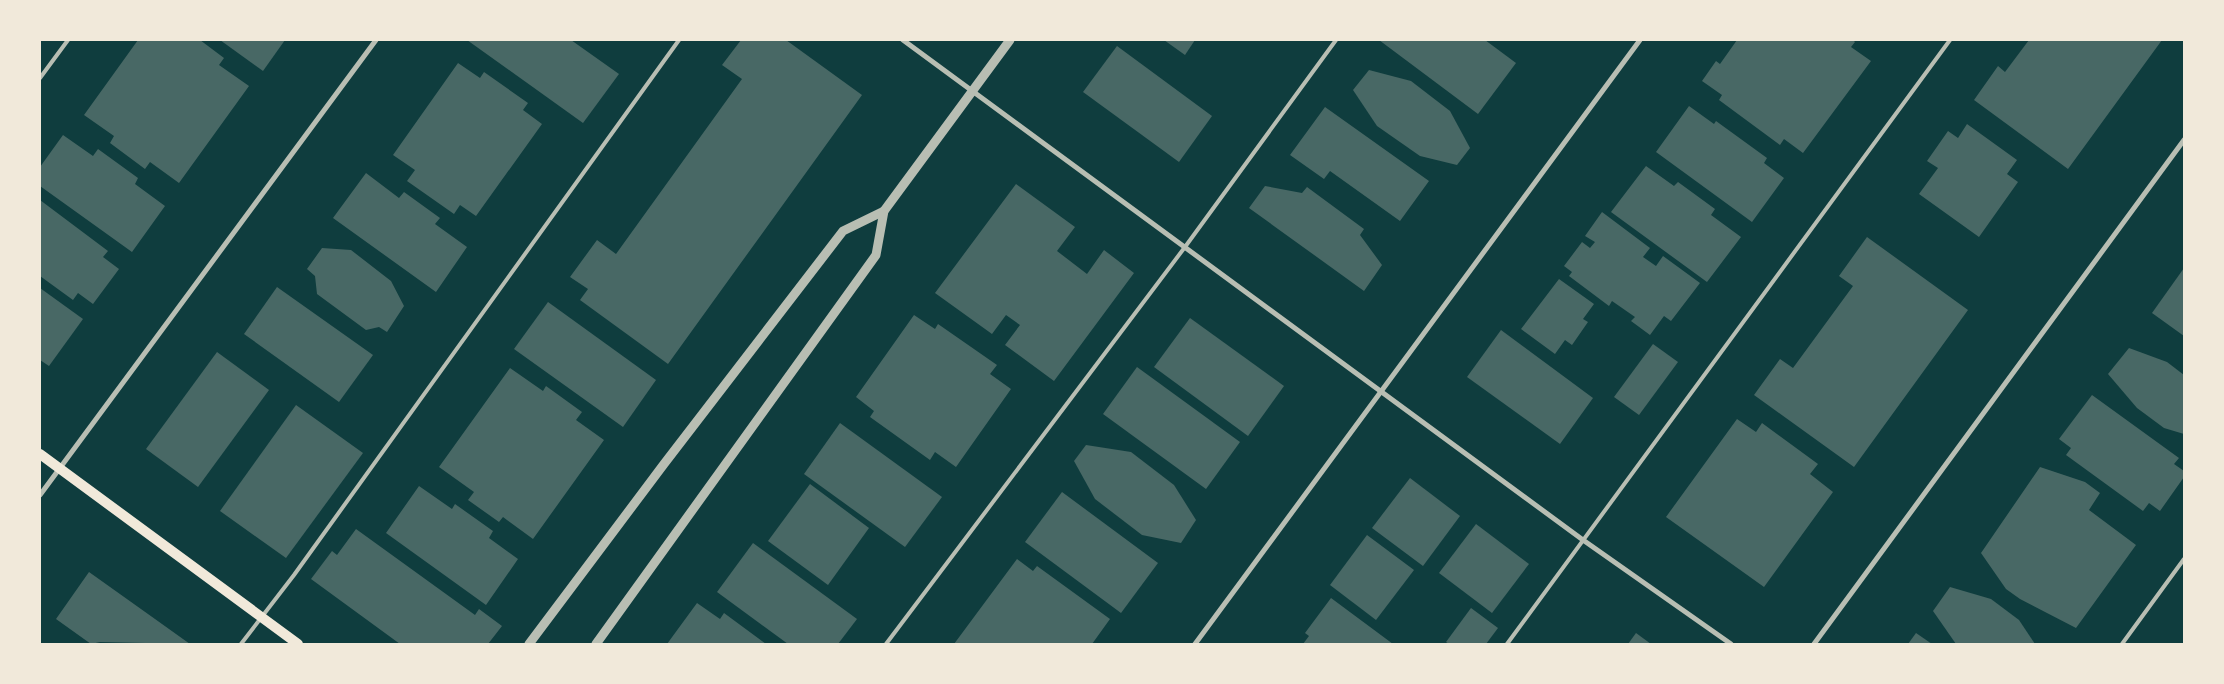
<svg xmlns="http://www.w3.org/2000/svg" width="2224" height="684" font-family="'Golos Text',sans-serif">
<rect width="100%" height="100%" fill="#0f3d3e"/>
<g fill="#486865">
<path d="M138,40h62l24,18 -5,7 30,21 -70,97 -29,-21 -5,7 -35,-26 4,-7 -30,-21z"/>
<path d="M220,40h65l-22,31z"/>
<path d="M467,40h104l48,34 -36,49z"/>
<path d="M741,40h45l76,55 -194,269 -88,-64 8,-11 -18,-12 27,-37 19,14 126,-175 -20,-14z"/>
<path d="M1164,40h31l-10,15z"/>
<path d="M1379,40h106l31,23 -38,51z"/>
<path d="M1737,40h116l2,2 -4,5 20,14 -68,92 -19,-14 -4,6 -61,-45 3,-5 -20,-14 14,-20 4,3z"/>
<path d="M2029,40h133l-94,129 -94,-69 24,-34 7,6z"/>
<path d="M1117,46l95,70 -33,46 -96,-70z"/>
<path d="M458,63l22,15 4,-6 44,31 -5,7 19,14 -66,92 -16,-11 -6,9 -47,-33 8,-11 -22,-15z"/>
<path d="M1369,70l42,11 39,30 20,37 -13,17 -37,-9 -43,-30 -24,-36z"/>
<path d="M1689,106l25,18 2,-3 51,37 -3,5 20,15 -32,44 -96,-70z"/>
<path d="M1325,107l104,74 -29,40 -70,-50 -6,8 -34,-24z"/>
<path d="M1967,124l50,36 -10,14 11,8 -39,55 -60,-43 19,-26 -11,-7 21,-30 10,7z"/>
<path d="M63,135l30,21 5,-7 40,29 -3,6 30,22 -33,46 -92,-66v-19z"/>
<path d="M1646,166l28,20 4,-4 37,27 -4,6 30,22 -34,45 -96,-70z"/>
<path d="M366,173l33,25 5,-6 36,26 -5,6 32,23 -31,45 -103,-74z"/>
<path d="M1016,184l59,43 -18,24 30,23 17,-24 30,23 -80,108 -49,-36 15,-20 -14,-10 -14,19 -57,-41z"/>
<path d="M1265,186l37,7 5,-6 57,42 -4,6 22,30 -18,26 -115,-83z"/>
<path d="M40,200l68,51 -5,6 16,12 -26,35 -15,-11 -5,7 -33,-24z"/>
<path d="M1602,212l48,36 -7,9 13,9 7,-10 37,27 -29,38 -7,-5 -14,19 -19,-14 4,-4 -23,-16 -3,5 -40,-30 3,-4 -8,-6 18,-24 8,6 5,-6 -10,-6z"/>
<path d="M1867,237l101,73 -114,157 -100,-72 26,-36 13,9 60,-82 -14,-10z"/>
<path d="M322,248l29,2 40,31 13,25 -17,26 -8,-5 -13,3 -49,-36 -2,-18 -8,-7z"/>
<path d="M2184,268v68l-32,-23z"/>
<path d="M1559,279l35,25 -11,15 5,3 -16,23 -7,-5 -10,14 -34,-25z"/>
<path d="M277,287l96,68 -34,47 -95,-68z"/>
<path d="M40,288l43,31 -34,47 -9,-6z"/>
<path d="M548,302l108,78 -33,47 -109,-78z"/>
<path d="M914,315l21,14 3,-5 59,41 -7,9 21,15 -55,78 -21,-15 -5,8 -60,-43 4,-6 -18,-14z"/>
<path d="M1190,318l94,68 -36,50 -94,-69z"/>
<path d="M1501,330l92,68 -33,46 -93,-67z"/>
<path d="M1653,344l25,18 -39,53 -25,-18z"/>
<path d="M2129,348l38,14 17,13v59l-20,-6 -27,-20 -29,-34z"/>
<path d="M217,352l52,38 -71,97 -52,-38z"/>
<path d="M1137,367l103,75 -34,47 -103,-75z"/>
<path d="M510,368l33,23 3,-5 36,26 -6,8 28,20 -71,99 -30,-22 -4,5 -31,-22 6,-8 -35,-25z"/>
<path d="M2092,395l87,63 -5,6 10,7v6l-24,34 -11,-8 -6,8 -77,-56 5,-7 -12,-9z"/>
<path d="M296,405l67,48 -77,105 -66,-47z"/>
<path d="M1737,419l19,13 6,-9 56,41 -8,10 23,18 -69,95 -98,-70z"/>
<path d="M840,423l102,74 -37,50 -101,-73z"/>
<path d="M1086,445l45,7 43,33 22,35 -15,23 -39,-8 -47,-36 -21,-38z"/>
<path d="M2040,467l45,15 15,11 -11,17 47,35 -60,83 -56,-29 -14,-10 -25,-36z"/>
<path d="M1410,478l50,38 -37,50 -51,-38z"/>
<path d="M810,484l59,44 -41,57 -60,-44z"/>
<path d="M419,486l33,23 3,-5 38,27 -4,7 29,21 -32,46 -100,-72z"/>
<path d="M1062,492l96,71 -37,50 -96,-71z"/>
<path d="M1476,524l53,40 -37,49 -53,-40z"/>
<path d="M356,529l119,86 4,-6 23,17 -14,18h-88l-89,-65 21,-28 5,4z"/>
<path d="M1367,535l47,35 -38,50 -46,-35z"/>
<path d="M753,543l104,76 -19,25h-50l-71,-52z"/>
<path d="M1017,559l16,12 4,-5 73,53 -18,25h-138z"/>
<path d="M89,572l66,47 35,25 -90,-2 -9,2 -35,-25z"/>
<path d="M1950,587l41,12 28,21 16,24h-79l-23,-33z"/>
<path d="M1331,598l62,46h-90l6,-8 -4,-3z"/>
<path d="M697,603l23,16 4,-6 42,31h-99z"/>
<path d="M1471,608l27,20 -12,16h-37l-3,-2z"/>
<path d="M1636,633l15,11h-23z"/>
<path d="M1916,633l16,11h-24z"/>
</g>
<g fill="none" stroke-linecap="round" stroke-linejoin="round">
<g stroke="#b8beb3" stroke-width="4">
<path d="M40,78l28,-38"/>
<path d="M241,644l53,-69 385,-535"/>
<path d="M886,644l299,-397 151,-207"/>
<path d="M1507,644l443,-604"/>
<path d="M2122,644l62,-85"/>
</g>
<g stroke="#b8beb3" stroke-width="5">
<path d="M903,40l680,500 148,104"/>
<path d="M40,495l336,-455"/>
<path d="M1195,644l445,-604"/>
<path d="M1814,644l370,-504"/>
</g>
<g stroke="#b8beb3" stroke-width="9">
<path d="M529,644l135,-180 179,-233 41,-20"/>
<path d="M596,644l280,-389 8,-44 126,-171"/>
</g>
<path stroke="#f1e9da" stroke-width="10" d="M40,454l258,190"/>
</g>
<rect width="2224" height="684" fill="none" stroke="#f1e9da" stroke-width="82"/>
</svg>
